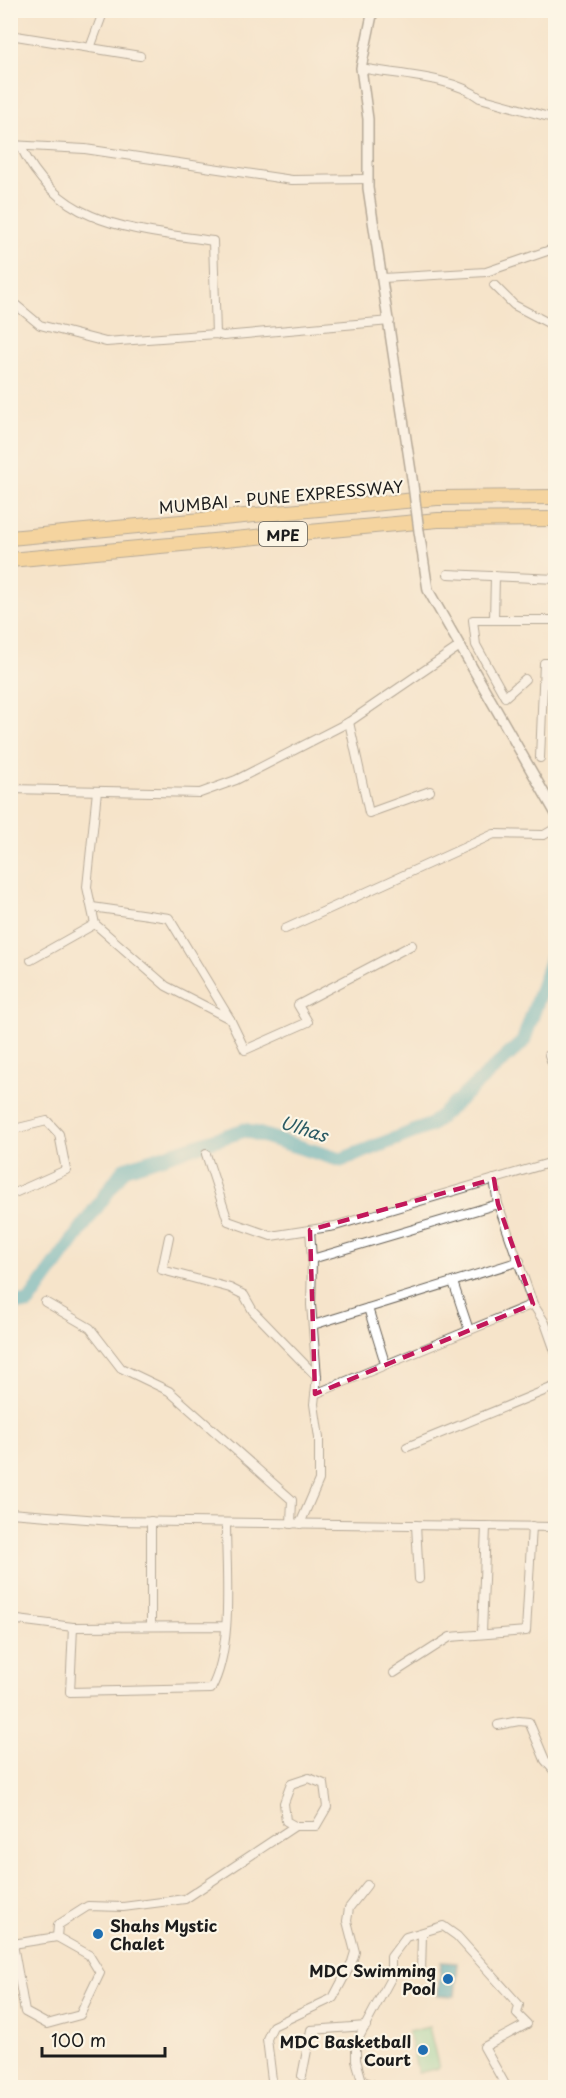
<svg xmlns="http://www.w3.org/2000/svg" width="566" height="2098" font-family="'Playpen Sans',sans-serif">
<rect width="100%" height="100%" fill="#fcf5e5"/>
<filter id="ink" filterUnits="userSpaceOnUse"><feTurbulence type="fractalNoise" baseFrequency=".0167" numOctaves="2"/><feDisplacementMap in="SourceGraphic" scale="12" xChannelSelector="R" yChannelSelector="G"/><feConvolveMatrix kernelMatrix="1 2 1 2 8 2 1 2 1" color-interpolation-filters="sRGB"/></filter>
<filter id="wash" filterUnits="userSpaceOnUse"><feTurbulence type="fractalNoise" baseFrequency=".008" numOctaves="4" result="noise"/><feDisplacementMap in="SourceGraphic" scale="24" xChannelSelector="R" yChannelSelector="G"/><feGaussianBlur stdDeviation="1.35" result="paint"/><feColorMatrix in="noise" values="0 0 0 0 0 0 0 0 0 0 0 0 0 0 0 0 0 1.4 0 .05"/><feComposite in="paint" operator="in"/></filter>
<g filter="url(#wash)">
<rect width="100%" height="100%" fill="#f6e4cb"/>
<path fill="#79d399" stroke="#4a785a" stroke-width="1.5" d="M429,2027l10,41 -21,5 -10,-41z"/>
<path fill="#3da9bc" stroke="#2c626c" stroke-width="1.5" d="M441,1962l17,1 -3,33 -17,-1z"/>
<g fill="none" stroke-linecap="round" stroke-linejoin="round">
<path stroke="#3da9bc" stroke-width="15" d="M10,1302l18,1 96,-134 121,-39 96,30 90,-35 92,-83 33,-95"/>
</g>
</g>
<g filter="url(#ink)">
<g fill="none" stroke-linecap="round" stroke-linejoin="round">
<g stroke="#686259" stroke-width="10">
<g id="minor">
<path d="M10,35l130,21"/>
<path d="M90,48l14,-38"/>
<path d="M361,68c35,7 91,8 119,30l76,21"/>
<path d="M10,145l75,4 207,31 76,-1"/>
<path d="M21,147c39,81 113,82 192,94l3,93"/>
<path d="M383,278l103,-6 70,-24"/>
<path d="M494,285l20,20 42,22"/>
<path d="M10,300l30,25 66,17 110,-8 7,2 167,-15"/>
<path d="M448,574l108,5"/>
<path d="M494,620l1,-44"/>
<path d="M525,679l-20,18 -29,-52 -3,-25h83"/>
<path d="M349,722l20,91 61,-22"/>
<path d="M540,758l4,-95h12"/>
<path d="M10,789l190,4 36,-13 113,-58 111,-76"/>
<path d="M97,791l-10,96 8,37 71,62 64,33 15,31 63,-28 -10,-17 114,-60"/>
<path d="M92,907l77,11 61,101"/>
<path d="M285,929l209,-95 50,1 12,-7"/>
<path d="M31,960l64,-36"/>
<path d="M549,1055l7,18"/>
<path d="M10,1130l37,-9 12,13 7,36 -56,25"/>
<path d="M206,1154l22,67 43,15 64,-10 221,-65"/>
<path d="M498,1204l35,100 12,19 11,31"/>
<path d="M310,1230l2,29 186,-55 -4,-25"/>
<path d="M169,1237l-7,33 68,18 14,7 9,16 64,66"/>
<path d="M453,1282l16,48"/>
<path d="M45,1302l45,26 31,40 48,23 123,109 -1,24"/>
<path d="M368,1308l17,55"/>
<path d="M313,1325l207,-64"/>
<path d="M315,1394l218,-90"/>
<path d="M407,1447l149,-61"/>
<path d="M10,1513l102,8 444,6"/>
<path d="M151,1521v105"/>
<path d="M300,1524l19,-44v-42l-5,-34 3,-27 -6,-72 1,-46"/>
<path d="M416,1525l3,54"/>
<path d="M10,1619l63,8"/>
<path d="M225,1626l-152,1 -3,65 141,-3c23,-42 15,-117 15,-166"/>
<path d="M482,1633l4,-107"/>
<path d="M394,1673l56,-36 76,-6 6,-105"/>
<path d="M498,1725l21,-4 10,1 16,38 10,12"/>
<path d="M10,1944h3l12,68 22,12 33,-9 20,-42 -11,-18 -32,-18 1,-12 30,-19 35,1 62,-8 110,-73h21l11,-19 -3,-23 -15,-6 -18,6 -7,19 2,18 9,5"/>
<path d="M13,1944l44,-7"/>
<path d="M421,1973l1,-39"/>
<path d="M302,2076l9,-46 55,-4"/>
<path d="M273,2088l-6,-49 6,-13 60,-28 19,-36 3,-10 -8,-31 2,-13 18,-23"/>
<path d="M383,2088l-21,-7 -6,-21v-17l35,-65v-21l15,-20 37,-11 14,10 62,69 -2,9 10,10 -43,23 23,41"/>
</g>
</g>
<g stroke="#686259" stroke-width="12">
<g id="tertiary">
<path d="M373,10l-12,58 7,51v69l45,297"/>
<path d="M419,531l9,59 128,224"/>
</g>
</g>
<g stroke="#686259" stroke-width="16">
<g id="motorway">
<path d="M10,538l427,-40 119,-1"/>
<path d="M10,560l428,-40 118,-1"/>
</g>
</g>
<use href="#minor" stroke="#fff" stroke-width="8"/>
<use href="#tertiary" stroke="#fff" stroke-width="9"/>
<use href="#motorway" stroke="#f3c26a" stroke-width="14"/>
<g stroke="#686259" stroke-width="12" stroke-linecap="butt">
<path id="tertiary-bridge" d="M413,485l6,46"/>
</g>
<use href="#tertiary-bridge" stroke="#fff" stroke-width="9"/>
</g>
</g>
<path d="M0 0H566V2098H0ZM494,1179l4,25 35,100 -218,90 -5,-164z" fill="#f6e4cb" fill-opacity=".55" fill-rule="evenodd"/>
<path fill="none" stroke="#c2185b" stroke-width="4.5" stroke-dasharray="12 8" stroke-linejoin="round" d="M494,1179l4,25 35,100 -218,90 -5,-164z"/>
<g fill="#1f6fb2" stroke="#fcf5e5" stroke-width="2">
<circle cx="98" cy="1934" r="6"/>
<circle cx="448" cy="1979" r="6"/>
<circle cx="423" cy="2050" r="6"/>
</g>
<g text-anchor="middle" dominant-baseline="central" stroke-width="4.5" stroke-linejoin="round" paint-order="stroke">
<rect fill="#fcf5e5" stroke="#5f5d58" stroke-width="1.5" x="259" y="522" width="48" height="24" rx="4.5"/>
<g font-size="15" font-weight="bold" fill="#1c1c1c">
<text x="283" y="534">MPE</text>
</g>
<g font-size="16" fill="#1c1c1c" stroke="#fcf5e5">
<text transform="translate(281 496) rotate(-5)">MUMBAI - PUNE EXPRESSWAY</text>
</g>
<g font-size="16" font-weight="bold" fill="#1c1c1c" stroke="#fcf5e5" text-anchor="end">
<text x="110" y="1925" text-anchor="start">Shahs Mystic<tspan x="110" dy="18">Chalet</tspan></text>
<text x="436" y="1970">MDC Swimming<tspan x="436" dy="18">Pool</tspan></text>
<text x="411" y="2041">MDC Basketball<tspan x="411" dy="18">Court</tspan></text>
</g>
<g font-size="18" font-style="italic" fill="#2b5b64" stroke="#fcf5e5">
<text transform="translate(304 1128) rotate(18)">Ulhas</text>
</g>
</g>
<rect width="566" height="2098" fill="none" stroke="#fcf5e5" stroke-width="36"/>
<path d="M42 2047v9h123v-9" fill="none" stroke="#1c1c1c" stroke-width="3"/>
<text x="51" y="2047" font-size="18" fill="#1c1c1c" stroke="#fcf5e5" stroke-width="4.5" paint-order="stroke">100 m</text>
</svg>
